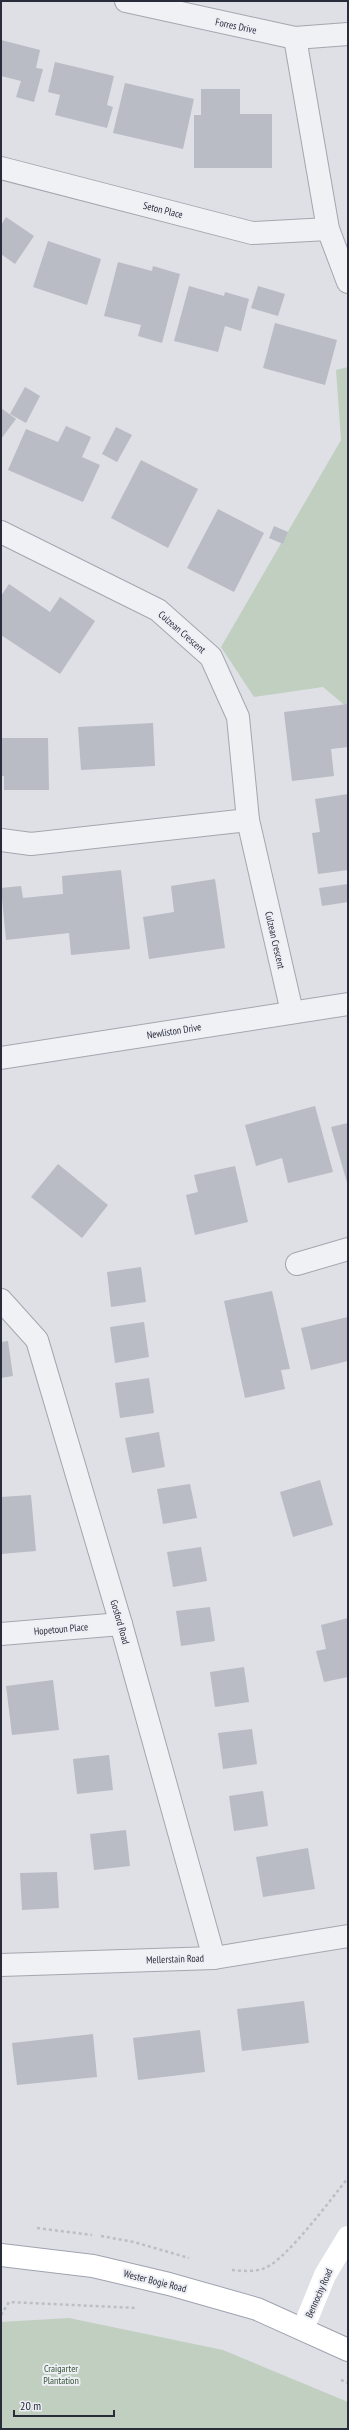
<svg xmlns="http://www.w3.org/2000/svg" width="349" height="2430" font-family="'PT Sans Narrow',sans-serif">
<rect width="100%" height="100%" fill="#dee0e6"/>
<g fill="#c1cfc0">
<path d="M348,367v341l-25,-21 -69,10 -33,-50 120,-207 -5,-70z"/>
<path d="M69,2318l154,32 125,52v27h-347v-107z"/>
</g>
<g fill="#b9bbc5">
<path d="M1,40l39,10 -4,18 7,1 -9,33 -18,-5 5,-16 -20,-5z"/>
<path d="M55,62l59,14 -7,29 6,2 -6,21 -52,-13 5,-20 -12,-3z"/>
<path d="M125,83l69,16 -11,50 -70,-16z"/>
<path d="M201,89h39v25h32v54h-78v-53h7z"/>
<path d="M6,217l28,19 -19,28 -14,-10v-29z"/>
<path d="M48,241l53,18 -14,46 -54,-18z"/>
<path d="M118,262l34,9 1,-5 27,8 -18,69 -24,-7 3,-11 -37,-9z"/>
<path d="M189,286l35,10 1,-4 24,7 -8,32 -16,-5 -7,26 -44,-11z"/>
<path d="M258,286l27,8 -7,22 -27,-8z"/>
<path d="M275,323l62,17 -12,45 -62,-17z"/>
<path d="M25,387l15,9 -14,27 -16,-9z"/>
<path d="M1,408l15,11 -15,20z"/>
<path d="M66,426l25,11 -9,20 18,8 -17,37 -75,-32 18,-41 32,13z"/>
<path d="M116,427l16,8 -15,27 -15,-8z"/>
<path d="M141,460l57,29 -30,59 -57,-30z"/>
<path d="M218,509l46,24 -30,59 -47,-24z"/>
<path d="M274,526l14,6 -5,12 -14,-6z"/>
<path d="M9,584l41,28 10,-15 35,24 -35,53 -59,-39v-39z"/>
<path d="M348,704v43l-17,2 3,27 -42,5 -8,-69z"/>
<path d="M153,723l2,43 -74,4 -3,-43z"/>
<path d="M1,738h47l1,52h-45v-14h-3z"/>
<path d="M348,794v76l-30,4 -6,-41 8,-1 -5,-33z"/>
<path d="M121,870l9,79 -59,6 -2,-22 -63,7 -5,-52 20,-2 2,12 40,-4 -1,-18z"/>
<path d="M215,879l10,69 -76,11 -6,-42 31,-5 -3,-26z"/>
<path d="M348,884v18l-26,4 -3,-18z"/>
<path d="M315,1106l18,66 -45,11 -6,-25 -26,8 -11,-41z"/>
<path d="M348,1123v63l-17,-59z"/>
<path d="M58,1164l50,41 -26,33 -51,-41z"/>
<path d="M235,1166l13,56 -53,13 -9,-40 12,-3 -4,-17z"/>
<path d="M141,1267l5,35 -35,5 -4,-35z"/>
<path d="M272,1291l18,78 -9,1 4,19 -40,9 -21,-97z"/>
<path d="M348,1317v44l-37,9 -10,-42z"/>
<path d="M144,1322l5,35 -34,6 -5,-36z"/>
<path d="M8,1341l5,35 -12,2v-36z"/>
<path d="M149,1378l5,35 -34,5 -5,-35z"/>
<path d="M159,1432l6,35 -33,6 -7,-35z"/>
<path d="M320,1480l13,45 -40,12 -13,-45z"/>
<path d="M190,1484l7,34 -34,6 -6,-35z"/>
<path d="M31,1495l5,56 -35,3v-57z"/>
<path d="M201,1547l6,34 -34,6 -6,-35z"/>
<path d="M210,1607l5,34 -34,5 -5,-35z"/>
<path d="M348,1618v59l-24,5 -8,-31 10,-2 -5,-24z"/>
<path d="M244,1667l5,35 -34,5 -5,-35z"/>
<path d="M53,1680l6,50 -47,5 -6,-49z"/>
<path d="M252,1729l5,35 -34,5 -5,-36z"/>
<path d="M109,1755l4,35 -36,4 -4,-35z"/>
<path d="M263,1791l5,35 -34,5 -5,-35z"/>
<path d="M126,1830l4,36 -36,4 -4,-36z"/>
<path d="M308,1848l7,41 -52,8 -7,-40z"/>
<path d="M57,1872l2,36 -37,2 -2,-37z"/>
<path d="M304,2001l5,42 -67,8 -5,-42z"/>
<path d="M200,2030l5,42 -67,8 -5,-42z"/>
<path d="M93,2034l4,43 -80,8 -5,-42z"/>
</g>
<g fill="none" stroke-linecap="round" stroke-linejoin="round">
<g stroke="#a4a6af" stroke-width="24">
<g id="street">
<path d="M126,1l169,37 53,-4"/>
<path d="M295,38l33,191 20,53"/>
<path d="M1,168l251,65 76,-4"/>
<path d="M1,532l157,78 53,47 27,60 10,103 44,192"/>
<path d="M1,840l30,4 217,-24"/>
<path d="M1,1058l347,-54"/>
<path d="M297,1264l51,-15"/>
<path d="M1,1300l36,40 84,284 93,334"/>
<path d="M1,1634l120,-10"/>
<path d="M1,1965l213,-7 134,-22"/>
</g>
</g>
<g stroke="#9fa3b0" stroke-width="24">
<path id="primary" d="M1,2255l92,11 76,18 88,25 91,41"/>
</g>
<g stroke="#bcbec5" stroke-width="2.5" stroke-dasharray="3 3" stroke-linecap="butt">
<path d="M37,2228l55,7"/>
<path d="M101,2236l33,6 55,16"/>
<path d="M232,2270c10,1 24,2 33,-2 22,-9 66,-69 83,-90"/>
<path d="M1,2315l8,-13 128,6"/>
<path d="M341,2380l7,3"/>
</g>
<use href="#street" stroke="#f0f1f5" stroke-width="22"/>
<path stroke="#fff" stroke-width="22" d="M303,2329l22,-54 23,-38"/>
<use href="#primary" stroke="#fff" stroke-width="22"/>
</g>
<g text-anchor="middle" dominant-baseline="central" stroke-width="4" stroke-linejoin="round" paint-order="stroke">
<g font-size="10" fill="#292c3b" stroke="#edeff4">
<text transform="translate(236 26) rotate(12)">Forres Drive</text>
<text transform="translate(163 210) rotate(14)">Seton Place</text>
<text transform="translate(182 632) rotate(41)">Culzean Crescent</text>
<text transform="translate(275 940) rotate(77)">Culzean Crescent</text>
<text transform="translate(174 1031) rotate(-9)">Newliston Drive</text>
<text transform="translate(120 1622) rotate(74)">Gosford Road</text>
<text transform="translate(61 1629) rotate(-5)">Hopetoun Place</text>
<text transform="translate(175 1959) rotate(-2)">Mellerstain Road</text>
<text transform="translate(155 2281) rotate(14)">Wester Bogie Road</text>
<text transform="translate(319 2293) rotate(-66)">Bennochy Road</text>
</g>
<g font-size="10" fill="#385538" stroke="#edeff4">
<text x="61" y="2368">Craigarter<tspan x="61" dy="12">Plantation</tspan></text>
</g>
</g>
<rect width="349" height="2430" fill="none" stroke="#292c3b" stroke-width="4"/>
<path d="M14 2410v6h100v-6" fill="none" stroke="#292c3b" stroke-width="2"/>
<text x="20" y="2410" font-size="12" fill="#292c3b" stroke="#edeff4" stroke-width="3" paint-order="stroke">20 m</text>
</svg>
